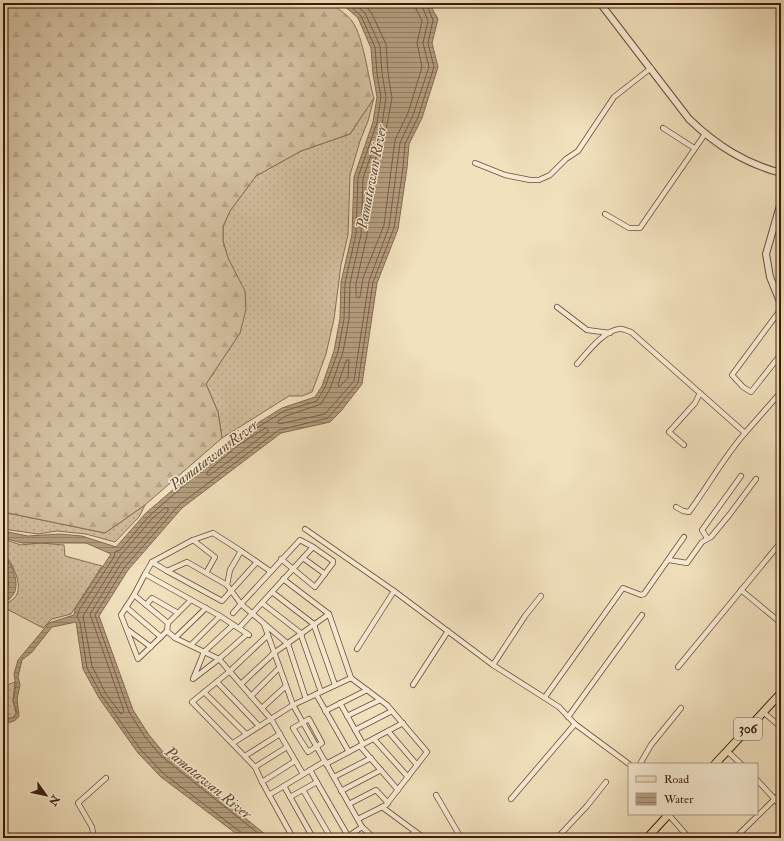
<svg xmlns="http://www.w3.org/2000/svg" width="784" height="841" font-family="'IM FELL Double Pica',serif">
<defs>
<pattern id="grass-dots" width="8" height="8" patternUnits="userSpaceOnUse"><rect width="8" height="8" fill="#d2bf9f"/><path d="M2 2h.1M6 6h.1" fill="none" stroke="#b5a488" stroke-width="1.8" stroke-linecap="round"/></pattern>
<pattern id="forest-firs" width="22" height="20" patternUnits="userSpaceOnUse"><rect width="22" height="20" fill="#d2bf9f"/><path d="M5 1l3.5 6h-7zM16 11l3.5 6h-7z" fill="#b5a488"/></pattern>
<pattern id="water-rules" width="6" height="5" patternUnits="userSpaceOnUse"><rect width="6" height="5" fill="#b49e80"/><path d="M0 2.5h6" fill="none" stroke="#948067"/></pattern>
</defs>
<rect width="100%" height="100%" fill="#f1e1bd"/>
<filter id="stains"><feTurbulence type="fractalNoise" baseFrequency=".005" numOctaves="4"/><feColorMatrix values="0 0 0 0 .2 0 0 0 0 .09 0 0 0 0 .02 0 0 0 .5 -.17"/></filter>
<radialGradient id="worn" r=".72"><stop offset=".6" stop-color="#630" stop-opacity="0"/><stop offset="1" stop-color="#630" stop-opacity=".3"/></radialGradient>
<g fill="url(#grass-dots)" stroke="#886d55">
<path d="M374,98l-6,23 -8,20 -10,34 -2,60 -7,30 -7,54 -8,35 -14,38 -10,4h-13l-67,42 -4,-26 -12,-28 34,-51 -12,-75 -5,-17v-14l7,-16 26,-35 45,-25 49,-17z"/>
<path d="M145,505l-6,12 -24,25 -29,-8 -29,-3 -19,3 -35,-5v-17l102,21z"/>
<path d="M3,539l18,6 19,-2 24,2 1,11 37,10 -31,48 -19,5 -9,9 -40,-21v-3c3,-1 6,-2 9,-4 15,-10 0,-38 -9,-48z"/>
<path d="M15,682l-2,19 3,12 -2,4 -6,2c-7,-5 -8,-25 -2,-32 2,-3 6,-4 9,-5z"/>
</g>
<path fill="url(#forest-firs)" stroke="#886d55" d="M3,3h328c6,6 16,11 21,18 12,17 16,57 22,77l-24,36 -49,17 -45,25 -26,35 -7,16v14l5,17 17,33 1,18 -6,24 -34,51 12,28 4,26 -77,67 -40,28 -102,-21z"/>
<g fill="url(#water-rules)" stroke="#846a51">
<path d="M341,3h88l9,16 -6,24 6,24 -16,51 -13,26 -2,24 -9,61 -21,54 -15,101 -21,27 -11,11 -49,11 -99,75 -54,62 -29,46 34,94 16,25 15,18 106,85h-28l-81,-61 -23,-24 -39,-55 -16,-29 -7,-47 -24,5 -20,25 -10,8 -4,17 2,8 -3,14 2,17c-4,6 -10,8 -16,5v-7l4,5 7,-2 3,-4 -4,-12 3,-16 -2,-11 4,-14 31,-37 25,-8 1,-6 36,-55 -25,-11h-64l-19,-5v-7l25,5 32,-2 22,2 34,11 30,-34 86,-74 50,-31 33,-11 7,-11 12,-35 6,-33 1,-36 11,-48 2,-57 19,-55 4,-25 -4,-23 -2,-26 -13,-30z"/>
<path d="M3,554c12,12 22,42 0,48v-6l6,-9 -2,-13 -4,-6z"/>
</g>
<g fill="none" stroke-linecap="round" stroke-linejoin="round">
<g stroke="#785c46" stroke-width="1">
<path d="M354,3l11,10 15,33 2,27 4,24 -4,27 -19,54 -2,57 -11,48 -1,36 -6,33 -13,37 -9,15 -35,12 -8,5 1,3 46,-10 29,-33 15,-100 20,-54 11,-84 13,-28 16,-48 -6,-24 5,-22 -7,-18"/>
<path d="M363,3l8,9 15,32 2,29 4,25 -5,27 -18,54 -2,56 -11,49v12l2,2 2,-1 3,-19 21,-53 11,-85 13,-27 14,-46 -5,-24 5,-22 -6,-12 -1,-6"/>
<path d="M349,360l-1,18 -9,9 -1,-3 8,-23z"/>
<path d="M266,428l2,2v2l-58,43h-3v-3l30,-26z"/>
<path d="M165,508h3v3l-48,54 -30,49 34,97 -3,3 -15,-20 -14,-28 -9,-50 37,-60 32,-37z"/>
<path d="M244,838l-2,-5 -78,-59 -23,-24 -39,-54 -15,-28 -7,-46 -3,-5 2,-7 35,-53 1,-5 5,-2 29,-34 85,-74 50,-31 33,-10 8,-14 13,-35 6,-33 1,-36 11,-49 2,-57 19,-54 4,-26 -4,-23 -2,-27 -14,-31 -14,-13"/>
<path d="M264,838l-103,-82 -16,-19 -16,-25 -34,-97 29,-47 55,-63 100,-75 49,-12 30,-35 15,-101 21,-54 9,-60 2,-24 13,-27 16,-50 -6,-24 5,-23 -7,-17"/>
</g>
<g stroke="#6a4c38" stroke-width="6">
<g id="minor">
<path d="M663,128l31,20"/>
<path d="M475,163l30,12 25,5h9l11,-5 16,-16 12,-8 36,-54 37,-29"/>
<path d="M605,214l24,14h11l65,-94"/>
<path d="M557,307l30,23 23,3"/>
<path d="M781,309l-49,66 11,12 8,5 30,-38"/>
<path d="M577,364c10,-11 26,-33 42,-35 3,-1 8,2 12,3l114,101 36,-41"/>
<path d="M684,445l-15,-13 26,-29 5,-10"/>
<path d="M676,507l7,4 6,1c19,-26 35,-55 56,-79"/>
<path d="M305,529l89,62 99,74 66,42 16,17 54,40"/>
<path d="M707,538l-5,-8 39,-54"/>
<path d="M193,540l20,-7 28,18"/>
<path d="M303,558l22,16"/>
<path d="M669,560l18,3 15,-21 9,-5 19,-23 26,-35"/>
<path d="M152,562l-7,12 75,42 29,19"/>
<path d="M167,571l-15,-9 41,-22 22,17 -9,16"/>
<path d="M270,571l-29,-20 -11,19 -3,15 14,19 59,-64 13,7"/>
<path d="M145,574l-11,21 -13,20 17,44 29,-28"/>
<path d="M283,579l46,35"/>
<path d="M227,585l-40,-23 -20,9 55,30 35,-39"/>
<path d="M741,590l40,33"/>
<path d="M272,592l43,33"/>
<path d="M134,595l34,28"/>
<path d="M191,600l-23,23 -1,8 8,7 44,21 52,60 32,55"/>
<path d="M262,603l40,31"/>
<path d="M146,605l6,-7 26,15"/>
<path d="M126,607l35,30"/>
<path d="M233,613l8,-9 47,40 18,55"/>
<path d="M264,624l29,81 69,122 12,11"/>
<path d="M233,625l-29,27 -11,27 26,-20 28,-25"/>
<path d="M314,625l21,60"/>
<path d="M239,628c25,-27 49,-54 74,-81l20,14v2l-18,24 -34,-28"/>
<path d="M128,630l23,17"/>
<path d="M268,635l-38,36 -38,31 63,65 7,15 33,-21"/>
<path d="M301,635l20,57"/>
<path d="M175,638l31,-30"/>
<path d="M191,645l29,-29"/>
<path d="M357,649l37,-58"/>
<path d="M493,665l32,-49 16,-20"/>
<path d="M678,667l103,-125"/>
<path d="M217,682l42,44"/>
<path d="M241,684l33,-31 55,-39 22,64 36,27 40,47 -41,53 -28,14"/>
<path d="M413,685l35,-54"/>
<path d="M204,692l42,42"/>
<path d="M316,694l33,58"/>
<path d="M251,696l28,-28"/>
<path d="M545,697l78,-109 18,7 3,-1 40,-57"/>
<path d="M340,703l23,41"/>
<path d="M262,708l24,-22"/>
<path d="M325,711l42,-21"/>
<path d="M763,712l18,15"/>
<path d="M347,716l33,-16"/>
<path d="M568,717l74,-102"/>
<path d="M309,719l13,24 -14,9 -15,-24z"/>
<path d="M355,730l37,-19"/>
<path d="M388,731l29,34"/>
<path d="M374,739l34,38"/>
<path d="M233,743l60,-38 58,-27"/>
<path d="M360,746l38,44"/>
<path d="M727,751l14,13"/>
<path d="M245,756l35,-22"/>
<path d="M326,764l77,-41"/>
<path d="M640,764l11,-19 30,-37"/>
<path d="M255,767l32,-20"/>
<path d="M310,770l38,66"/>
<path d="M334,777l37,-19"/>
<path d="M757,780l24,26"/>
<path d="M262,782l31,56"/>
<path d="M303,790l28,48"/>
<path d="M341,791l40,-21"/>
<path d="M269,795l15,-9"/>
<path d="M436,795l25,43"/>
<path d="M290,797l27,-15"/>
<path d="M511,799l64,-75"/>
<path d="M349,804l27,-14 12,13"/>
<path d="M382,807l42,31"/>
<path d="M668,814l21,24"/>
<path d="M347,837l15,-10"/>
<path d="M94,838l-2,-11 -14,-24 28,-25"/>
<path d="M313,838l-29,-52 41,-25"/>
<path d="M406,838l10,-6"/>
<path d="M557,838l30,-32 19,-24"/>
<path d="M744,838l-5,-4 42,-41"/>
</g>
</g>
<g stroke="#6a4c38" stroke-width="8">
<g id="tertiary">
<path d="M600,3l89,116c27,26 55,44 92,54"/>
<path d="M781,202l-15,52 4,23 11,27"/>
</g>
</g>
<g stroke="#3d1b0b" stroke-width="9">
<g id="primary">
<path d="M715,764l66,-71"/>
<path d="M647,838l22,-24"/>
</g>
</g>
<use href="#minor" stroke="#f6ecd4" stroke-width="4.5"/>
<use href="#tertiary" stroke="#f6ecd4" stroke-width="6"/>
<use href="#primary" stroke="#f1e1bd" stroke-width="7"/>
</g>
<g text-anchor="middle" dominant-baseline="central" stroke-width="3" stroke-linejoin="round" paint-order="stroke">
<rect fill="#f6ecd4" stroke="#745a47" stroke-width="1" x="734" y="718" width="28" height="22" rx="3"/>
<g font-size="13" font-weight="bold" fill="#3d1b0b">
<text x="748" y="729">306</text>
</g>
<g font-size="15" font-style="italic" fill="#674934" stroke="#f6ecd4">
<text transform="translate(372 177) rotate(-79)">Pamatawan River</text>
<text transform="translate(214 455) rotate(-37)">Pamatawan River</text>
<text transform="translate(208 783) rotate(39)">Pamatawan River</text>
</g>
</g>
<rect width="784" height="841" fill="none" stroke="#f1e1bd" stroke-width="16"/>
<rect x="4" y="4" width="776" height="833" fill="none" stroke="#3d1b0b" stroke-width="2"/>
<rect x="8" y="8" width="768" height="825" fill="none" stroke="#3d1b0b"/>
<rect x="628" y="763" width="130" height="52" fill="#f6ecd4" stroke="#ac9884"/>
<rect x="636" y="776" width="20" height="6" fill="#f1e1bd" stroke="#ac9884"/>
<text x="664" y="783" font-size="12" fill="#3d1b0b">Road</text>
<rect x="636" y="793" width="20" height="12" fill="url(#water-rules)" stroke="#ac9884"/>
<text x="664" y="803" font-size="12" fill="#3d1b0b">Water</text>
<g transform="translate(46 795) rotate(123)" stroke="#f6ecd4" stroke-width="3" paint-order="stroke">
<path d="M0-3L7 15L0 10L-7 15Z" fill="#3d1b0b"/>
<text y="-6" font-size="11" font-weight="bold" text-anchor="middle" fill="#3d1b0b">N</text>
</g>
<rect width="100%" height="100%" filter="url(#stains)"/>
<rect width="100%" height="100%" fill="url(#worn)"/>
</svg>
